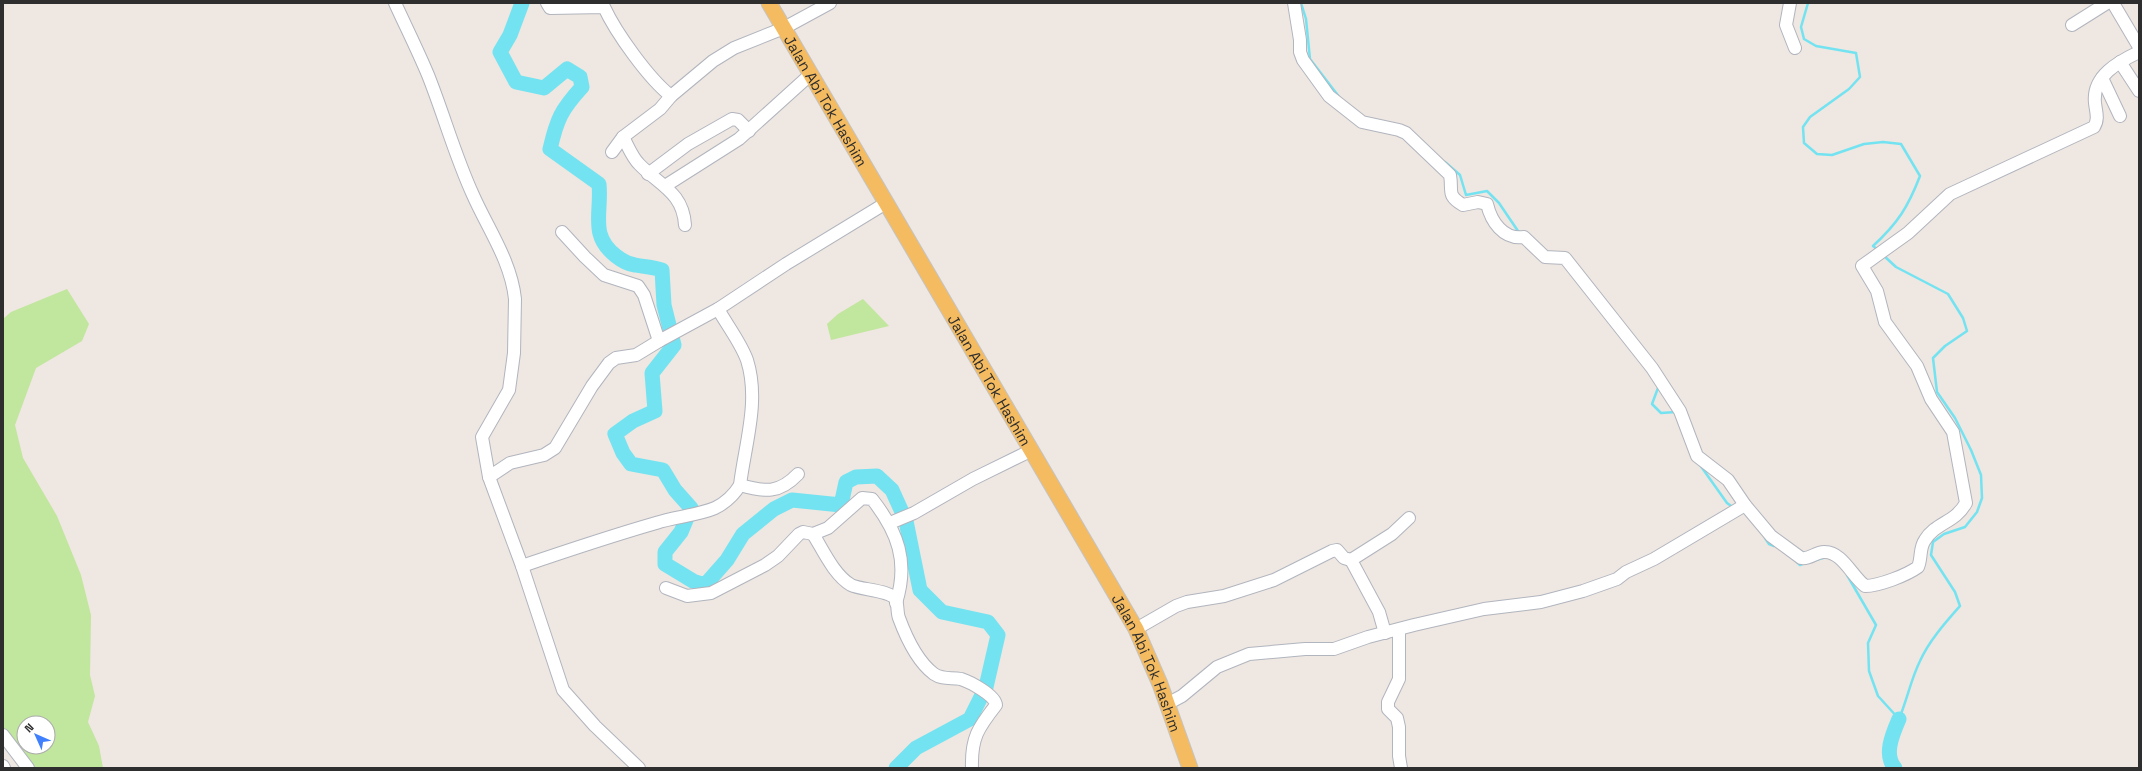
<svg xmlns="http://www.w3.org/2000/svg" width="2142" height="771" font-family="'Space Grotesk',sans-serif">
<rect width="100%" height="100%" fill="#efe7e1"/>
<g fill="#c1e69d" fill-rule="evenodd">
<path d="M67,289l22,35 -7,17 -46,27 -21,57 8,33 34,58 24,59 10,40 -1,60 5,21 -7,26 11,24 4,22h-75l-25,-35v-414l8,-7zM24,723h24v24h-24z"/>
<path d="M863,299l26,27 -58,14 -4,-16 11,-10z"/>
</g>
<g fill="none" stroke-linecap="round" stroke-linejoin="round">
<g stroke="#73e3f1" stroke-width="2.5">
<path d="M1301,3l5,16 4,40 30,39"/>
<path d="M1808,3l-7,24 3,12 12,7 40,7 4,24 -11,12 -39,28 -7,10 1,16 13,11 15,1 32,-11 19,-2 18,2 19,32c-12,31 -22,47 -47,70l5,4"/>
<path d="M1445,162l15,13 6,20 21,-4 12,12 21,31"/>
<path d="M1658,388l-6,16 9,9 15,-1"/>
<path d="M1700,465l27,38 7,5"/>
<path d="M1765,538l4,6 5,2"/>
<path d="M1816,560l10,-3"/>
<path d="M1796,561l4,4 5,-2"/>
<path d="M1847,575l29,50 -8,18 1,28 9,25 21,23c8,-19 12,-40 21,-58 9,-20 25,-38 40,-55l-5,-14 -24,-37 2,-13 11,-8 21,-7 12,-15 5,-14 -1,-23 -10,-25 -16,-32 -18,-26 -4,-34 12,-12 22,-15 -4,-13 -15,-24 -52,-27 -13,-12"/>
</g>
<g stroke="#73e3f1" stroke-width="15">
<path d="M522,3l-12,32 -10,17 16,30 28,6 23,-19 13,8 2,10c-21,23 -25,32 -32,62l49,35c3,29 -10,51 17,72 5,4 12,8 19,9 10,2 18,2 27,5l2,35 10,40 -22,28 3,38 -22,10 -18,13 8,19 8,11 32,6 12,20 16,18 -10,24 -16,20v12l28,17 12,4 22,-25 16,-26 31,-25 18,-9 49,5 5,-23 10,-5 21,-1 15,14 10,22"/>
<path d="M896,768l20,-20 54,-29 16,-32 12,-52 -10,-13 -46,-10 -22,-22 -14,-69"/>
<path d="M1895,768c-12,-13 -2,-35 4,-49"/>
</g>
<g stroke="#b1b5be" stroke-width="14">
<g id="minor">
<path d="M395,3c11,24 23,48 33,72 16,40 27,81 45,120 15,34 38,66 42,104l-1,54 -5,37 -27,47 7,40 33,89 41,124 32,36 44,42"/>
<path d="M547,3l3,5 54,-1c12,26 45,72 67,89"/>
<path d="M1294,3l6,37v12l3,8 26,36 33,26 37,8 7,3 44,42c3,16 -4,20 13,30l15,-3 9,2c4,17 16,36 37,33l21,20 20,1 87,110 28,43 17,45 31,24 17,25 26,31 30,22c9,2 15,-7 24,-6 17,0 27,24 40,34 14,0 42,-11 53,-19 4,-9 1,-19 7,-27 11,-18 30,-17 41,-37l-13,-71 -22,-33 -14,-33 -32,-44 -8,-31 -15,-25 46,-33 42,-39 144,-67c5,-8 2,-15 1,-24 -3,-27 23,-41 44,-51"/>
<path d="M1790,3l-4,22 9,23"/>
<path d="M2113,3l26,44"/>
<path d="M2072,25l35,-22"/>
<path d="M2120,62l19,29"/>
<path d="M2102,78l18,38"/>
<path d="M623,137c5,9 9,20 16,27 20,21 44,28 46,61"/>
<path d="M612,152l11,-15 37,-28 11,-13 42,-35 21,-13 50,-20 46,-25"/>
<path d="M648,174l40,-30 44,-25 6,1 11,11"/>
<path d="M665,186l74,-47 72,-65"/>
<path d="M562,232l23,25 19,18 34,11 6,9 15,46 59,-32 68,-45 100,-61"/>
<path d="M489,477l21,-14 34,-8 11,-7 37,-62 17,-23 7,-5 20,-3 23,-14"/>
<path d="M740,485c25,7 39,9 58,-11"/>
<path d="M890,523l24,-10 59,-34 57,-28"/>
<path d="M813,534c10,16 21,41 38,51 10,5 40,5 45,15 2,5 1,13 3,18 7,19 19,44 35,56 9,6 17,3 27,5 9,3 34,16 35,26 -18,23 -25,33 -24,63"/>
<path d="M522,566c44,-15 89,-30 134,-43 18,-6 43,-8 59,-15 10,-5 19,-13 25,-23 5,-41 20,-84 7,-125 -6,-17 -20,-35 -29,-51"/>
<path d="M666,588l21,8 24,-3 54,-28 13,-9 21,-22 4,-2 10,2 15,-6 34,-30 10,1c26,33 37,63 24,104"/>
<path d="M1136,629l40,-23 11,-4 37,-6 50,-16 58,-29 5,-1 7,8 7,2"/>
<path d="M1399,630v49l-11,23v7l9,9 2,9v29l2,12"/>
<path d="M1385,633l-6,-21 -28,-52 41,-26 17,-16"/>
<path d="M1167,704l15,-8 35,-29 32,-13 56,-5h29l34,-12 46,-12 70,-16 57,-7 42,-11 34,-12 9,-7 28,-13 91,-54"/>
<path d="M3,735l25,33"/>
<path d="M3,766l1,2"/>
</g>
</g>
<g stroke="#c4c4c4" stroke-width="17">
<g id="major">
<path id="s1" d="M769,3l367,626 24,55 30,84"/>
</g>
</g>
<use href="#minor" stroke="#fff" stroke-width="12"/>
<use href="#major" stroke="#f4bb61" stroke-width="15"/>
</g>
<g text-anchor="middle" dominant-baseline="central" stroke-width="3" stroke-linejoin="round" paint-order="stroke">
<g font-size="15" fill="#2e2e2e" stroke="#fff">
<text stroke="none"><textPath href="#s1" startOffset="113">Jalan Abi Tok Hashim</textPath></text>
<text stroke="none"><textPath href="#s1" startOffset="437">Jalan Abi Tok Hashim</textPath></text>
<text stroke="none"><textPath href="#s1" startOffset="761">Jalan Abi Tok Hashim</textPath></text>
</g>
</g>
<rect width="2142" height="771" fill="none" stroke="#2e2e2e" stroke-width="8"/>
<g transform="translate(36 735) rotate(315)"><circle r="19" fill="#ffffff" stroke="#ababab"/>
<path d="M0-3L7 15L0 10L-7 15Z" fill="#4080fd"/>
<text y="-6" font-size="11" font-weight="bold" text-anchor="middle" fill="#2e2e2e">N</text>
</g>
</svg>
